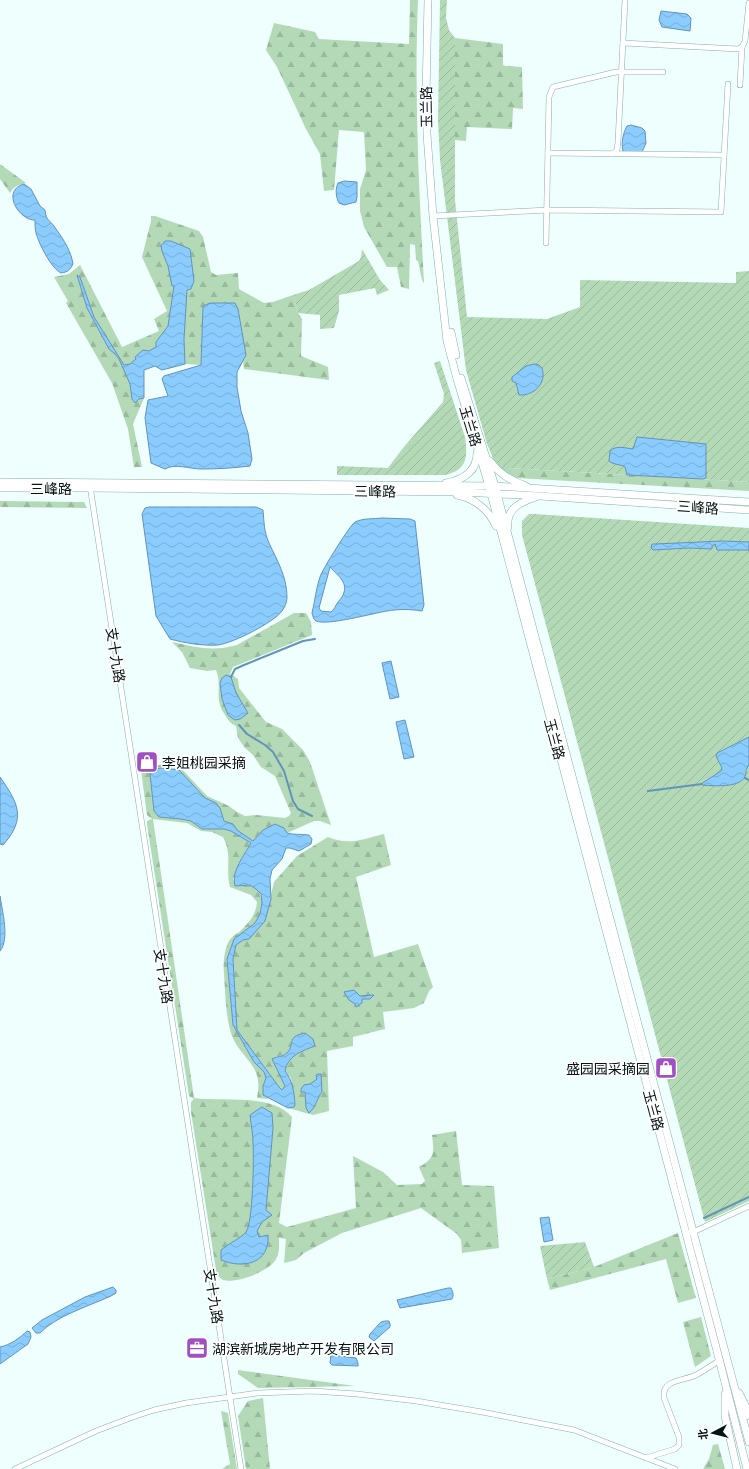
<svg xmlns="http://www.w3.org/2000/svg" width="749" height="1469" font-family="'Exo 2','Noto Sans SC',sans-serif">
<defs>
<pattern id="forest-firs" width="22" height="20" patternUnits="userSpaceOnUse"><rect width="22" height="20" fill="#b3d9b7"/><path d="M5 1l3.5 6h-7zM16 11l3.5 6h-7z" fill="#98b99c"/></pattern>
<pattern id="garden-furrows" width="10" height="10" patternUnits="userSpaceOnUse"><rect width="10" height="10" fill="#b3d9b7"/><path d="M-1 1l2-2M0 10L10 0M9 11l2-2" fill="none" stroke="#98b99c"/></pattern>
<pattern id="water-waves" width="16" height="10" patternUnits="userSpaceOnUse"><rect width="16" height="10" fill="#8bccfe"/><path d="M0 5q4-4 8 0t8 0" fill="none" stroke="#76aed9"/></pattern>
</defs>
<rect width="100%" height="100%" fill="#eefffe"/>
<g fill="url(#forest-firs)">
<path d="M410,0h8c-4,94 1,189 6,283l-2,-3 -4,-19 -2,-1 -1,-15 -5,-1 -1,45 -8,-2 -4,-20h-10l-23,-40 -4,-16v-22l6,-19 -2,-38 -25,-2 -5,60 -10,1 -4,-37 -14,-25 -29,-62 -11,-17 8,-27 41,9 4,7 90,5z"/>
<path d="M455,38l48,6v21l2,1 17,1 1,42 -10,-1 -1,21 -45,-2 -1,14 -12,-1z"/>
<path d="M0,164l26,19c-8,2 -12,3 -16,10l-10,-14z"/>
<path d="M151,216h4l44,15 4,6 8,35 5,3 22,-2 1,16 25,14 9,-1 20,-7 5,18 4,6 -1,37 27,11 1,13 -85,-11 -1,-8 2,-3 -28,-55h-7l-7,3 -2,59 -16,-1 -23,6 -7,-4 -12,4 1,28 -11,26 9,43h-8l-6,-38 -16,-46 -46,-80 2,-2 -14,-24 15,-3 11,-9 42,82 37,-16 -5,-12 13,-8 -25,-54 9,-36z"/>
<path d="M506,468l243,14v9l-233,-13 -8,-3z"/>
<path d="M0,501l81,1h3l3,6 -87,-1z"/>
<path d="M294,613h12l5,9 1,13 -79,32 -3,7 8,5 1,9 27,34 16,7 21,21 7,12 21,63 -11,-4h-6l-27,12 -24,-3 -10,11 -17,-11 -3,-6 -9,-3 -4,-13 -4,-5 -11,-5 -26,-28c-10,-2 -22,-5 -29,4l4,37 9,6 18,2 10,2 11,8h22l7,2 20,12 -10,17 -8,20 14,6 3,-1 6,4 4,5 2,9 -2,11 -5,9 -21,16 -7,20 6,66 21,37 10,10 2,6 -3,8v9l6,4 -12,-1c7,-34 -14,-36 -25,-62 -6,-15 -7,-46 -8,-63 -1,-10 0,-21 4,-30 2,-5 7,-8 11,-11 9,-8 17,-17 18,-30l-6,-7 -21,-8c-5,-18 3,-31 -7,-50l-11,-5 -11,-1 -14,-8 -34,-4 41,279c29,4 78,-5 98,19l-13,106 8,4 69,-19 -3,-52 30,16 14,13 25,-1 3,-3 -6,-14c17,-9 15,-15 13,-32l24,-4 6,54 32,1 5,62 -37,5 -1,-13 -4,-6 -36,-26 -79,25 -38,20 -8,7 -12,3 2,-24 -7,-1c0,7 1,14 -3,21 -6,12 -40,25 -53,21 -4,-2 -6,-6 -7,-10l-25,-158v-10l3,-3 -5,-3 -42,-272v-3l5,-2 -5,-4 -6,-45 5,-3 27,-4 6,3 28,30 22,10 8,6 8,4 12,-1 28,3 4,-2 2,-3 -16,-37 -14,-9 -8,-12 -8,-7 -7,-10 -2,-12c-5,-2 -8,-6 -11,-11 -12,-17 -2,-29 -9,-45l-9,1 -17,-3 -8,-16 -10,-10c24,5 40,10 65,3z"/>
<path d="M384,834l7,31 -35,12 18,80 44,-13 15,43 -4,4 -5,12 -10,5 -31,4 2,17 -32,8v9l-26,5 2,60 -16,4 -25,-7 5,-1 2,-3 -4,-26 -6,-7c3,-16 17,-20 30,-25l-23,-6 -2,9 -3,5 -12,3 10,30 -2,3 -4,-3 -42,-57 -4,-71 3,-14 7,-5 6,-1 19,-32 6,-25 23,-26 31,-19c21,9 35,2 56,-3z"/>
<path d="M678,1233l18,65 -18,5 -12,-44 -116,31 -3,-11 47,-12z"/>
<path d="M701,1317l10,39 -16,11 -12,-45z"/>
<path d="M238,1370l117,16 -97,2 -20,-14z"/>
<path d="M263,1398l7,71h-24l-8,-53 10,-15z"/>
<path d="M221,1411l7,2 9,56h-15l8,-5z"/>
<path d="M718,1444l7,25h-22l6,-10 4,-14z"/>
</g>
<g fill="url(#garden-furrows)">
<path d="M440,0h7l-1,18 3,12 6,8v162l12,117 80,2 33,-12v-27l156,3v-11l13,-1v211l-242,-14 1,7 -13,-12 -8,-19 -21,-74 -26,-210 -2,-39z"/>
<path d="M362,249l18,31 9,10 -12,5 -2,-7 -36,7v16l-5,17 -14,1v-14l-22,-2 -5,-18 16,-5 50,-29 2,-4z"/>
<path d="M440,361l25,76c3,21 2,33 -20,38h-108v-9l51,2 15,-20 40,-46 1,-8 -10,-31z"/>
<path d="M529,514h5l215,14v673l-44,21 -183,-687v-14z"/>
<path d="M585,1242l9,25 -47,12 -7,-33z"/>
</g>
<g fill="url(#water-waves)" stroke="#6294b8" fill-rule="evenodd">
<path d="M661,11l26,3 4,4 -1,13 -28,-4 -3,-7z"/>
<path d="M631,125l11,3 3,3 1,12 -4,9h-16l-3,-1c-2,-8 0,-18 4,-25z"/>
<path d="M344,181l13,1v15l-1,5 -12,3 -5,-2c-3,-5 -4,-14 -1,-20z"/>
<path d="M24,184l7,5 9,17 5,4c1,12 6,10 11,19 8,11 15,22 17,35 -3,6 -5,8 -12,9 -10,-5 -22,-29 -25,-40 -1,-4 -1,-9 -1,-13 -15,1 -35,-29 -11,-36z"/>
<path d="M165,241h6l19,8 4,32 -3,8 -4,1 -3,49 1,25 -23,6 -7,-4 -11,4v28l-5,1 -4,4 -3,-4 -2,-15 -11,-25 -4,-5 -6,-5 -22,-41 -10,-33 3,2 14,40 30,48 6,-1 6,-5 -1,-2 8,-7 6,1 7,-4v-5l12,-16 6,-40h-2l-4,-20 -6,-15 -1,-5z"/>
<path d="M210,303h25l3,6 8,46 -9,17v15l4,24 7,22 4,26 -2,7c-16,2 -32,3 -49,3 -11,0 -26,-6 -36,0l-14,-6 -6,-45 3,-18 20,-4 -6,-17 2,-3 37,-11 2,-59z"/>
<path d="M534,364l5,1 3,3c5,15 -8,28 -23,27l-3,-12 -4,-2v-4l14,-11z"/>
<path d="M637,437l69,7v34l-3,1 -76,-4 -2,-8c-5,-3 -11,-2 -16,-6l1,-10c6,-6 15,-3 23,-2z"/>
<path d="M149,507h107l7,3c1,11 1,22 6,33 8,17 18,34 18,54 0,5 -2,10 -5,14 -9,12 -49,32 -64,34 -16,1 -33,-2 -48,-6l-14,-23 -14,-102 3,-6z"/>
<path d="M382,518l28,1 5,2 9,84 -2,6c-12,-2 -23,-2 -35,0 -13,2 -60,15 -71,10 -3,-2 -3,-5 -4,-8 3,-12 4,-25 8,-36 2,-7 30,-52 35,-55 8,-4 19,-3 27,-4zM330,567c8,9 20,16 12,30 -1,2 -3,3 -4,5 -3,4 -3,7 -7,10l-10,-1 -2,-3z"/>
<path d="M722,541l27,1v8h-32l-2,-6 -3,2v3l-23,-1 -36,2 -2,-2 1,-4h3z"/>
<path d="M391,661l8,36 -9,2 -8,-36z"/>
<path d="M226,675l5,2 5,16 12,20 -8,6 -5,1 -7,-5 -6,-16 -2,-16 2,-5z"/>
<path d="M405,720l9,37 -10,2 -8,-37z"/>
<path d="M749,737v28l-3,5c2,19 -31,16 -44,15l-1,-1 20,-13 1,-3 -6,-12 1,-3z"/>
<path d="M161,768l18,2 26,28 11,5 4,5 4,13 9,3 4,6 16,11 10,-11 12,-6 9,4 3,5c7,2 14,1 22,2l3,4 -1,5 -12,7 -9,-3h-4l-4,11 -10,11 -2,9 1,20 -6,22 -16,18 -6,1 -7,5 -3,14 4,71 42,57 3,3 3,-4 -13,-27c5,-3 11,-2 15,-6 9,-9 -2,-16 18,-20l8,6 2,7c-13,5 -27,9 -30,25 8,10 9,21 10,34l-1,2 -6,1 -25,-13v-9l3,-8 -2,-6 -10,-10 -21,-37 -6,-66 7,-20 21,-16 5,-9 2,-11 -1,-9 -5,-5 -6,-4 -15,1c-4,-15 9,-30 16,-43l-20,-12 -7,-2h-22l-11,-8 -10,-2 -22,-2 -5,-6 -4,-37 3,-4z"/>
<path d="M0,777c18,26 27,41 3,68l-3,-1z"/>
<path d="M0,896c2,14 10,43 0,55z"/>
<path d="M354,990l6,6 14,-1 -4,4h-8v4l-6,4 -1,-3 -6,-4 -5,-8z"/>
<path d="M318,1074h3l1,18c-5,6 -6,15 -13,21l-3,-5 -1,-16h-4v-3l3,-4 6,-1 7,-5 -1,-4z"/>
<path d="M262,1107l10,6 1,15 -7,82 6,5 -10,7 -5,9 2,6 9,-2c2,29 -25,34 -47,25v-10c7,-6 20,-12 25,-18 7,-9 8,-75 7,-89 0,-9 -2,-18 -3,-28z"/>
<path d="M549,1217l4,23 -9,2 -4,-24z"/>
<path d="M113,1287l3,3v3l-5,3c-22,10 -55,20 -71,37h-4l-4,-5 10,-8 43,-23z"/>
<path d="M448,1288h3c2,4 3,7 1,11l-52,9 -3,-8z"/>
<path d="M385,1321h4l1,3v3l-16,14 -5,-4 1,-3 11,-12z"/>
<path d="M27,1331l3,1 1,5 -3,7 -28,20v-17c10,-2 20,-9 27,-16z"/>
<path d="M331,1355l25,3 2,5v3l-26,-1 -2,-2z"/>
</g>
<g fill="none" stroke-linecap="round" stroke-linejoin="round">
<g stroke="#6294b8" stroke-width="2">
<path d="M231,677l4,-8 9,-4 59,-24 12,-2"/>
<path d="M239,725l8,9 18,11 8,7 11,19 9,30 5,8 14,7"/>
<path d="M745,778l4,2"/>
<path d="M648,791l54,-7"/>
<path d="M704,1218l45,-21"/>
</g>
<g stroke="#84aead" stroke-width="6">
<g id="street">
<path d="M623,43l115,6 4,-2"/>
<path d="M740,85l2,-38 3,-6 4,-38"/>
<path d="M548,153l176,2"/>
<path d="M612,154l5,-4 1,-8 7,-142"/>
<path d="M433,216l115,-6 173,2 7,-128"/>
<path d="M546,243l3,-146 4,-10 63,-15h47"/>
<path d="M90,486l151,983"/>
<path d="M691,1233l58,-27"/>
<path d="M646,1458l29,-9 4,-4v-8l-15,-39c-3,-19 21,-17 32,-23 8,-4 16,-10 24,-15"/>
<path d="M15,1469l81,-38 37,-14 21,-7 32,-7 72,-10 55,-2 44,3 59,7 66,11 92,18 101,39"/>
</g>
</g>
<g stroke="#84aead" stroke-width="8">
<g id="secondary">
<path d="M428,0l-2,96 1,38 6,82 14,125 10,38 32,107 228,865 30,118"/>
<path d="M451,332l5,23"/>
<path d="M461,378l34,108 254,956"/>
<path d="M490,461c9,13 21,20 36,25"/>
<path d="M0,482l495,4 254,16"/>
<path d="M446,483c16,-3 31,-11 31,-30"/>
<path d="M0,488h90l372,4 78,4 209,14"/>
<path d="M457,495c17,3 32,15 39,31"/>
<path d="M508,527c-2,-19 13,-25 28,-30"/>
<path d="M739,1393l8,16 2,7"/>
<path d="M725,1394v22l12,53"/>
</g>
</g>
<use href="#street" stroke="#fff" stroke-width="5"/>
<use href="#secondary" stroke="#fff" stroke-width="7"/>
</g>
<defs>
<g id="shop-square" transform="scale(1.15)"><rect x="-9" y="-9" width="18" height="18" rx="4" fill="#9f50c1" stroke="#fff"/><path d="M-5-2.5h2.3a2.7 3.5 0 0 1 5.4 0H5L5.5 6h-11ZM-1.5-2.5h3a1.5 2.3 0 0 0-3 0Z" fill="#fff"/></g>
<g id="office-square" transform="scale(1.15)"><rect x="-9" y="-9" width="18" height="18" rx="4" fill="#9f50c1" stroke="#fff"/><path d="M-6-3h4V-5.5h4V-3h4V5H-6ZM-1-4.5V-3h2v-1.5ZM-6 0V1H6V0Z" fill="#fff"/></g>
</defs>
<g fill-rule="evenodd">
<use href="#shop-square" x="147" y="762"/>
<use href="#shop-square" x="666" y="1068"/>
<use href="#office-square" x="197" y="1348"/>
</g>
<g text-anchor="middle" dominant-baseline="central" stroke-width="3.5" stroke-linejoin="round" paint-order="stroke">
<g font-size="14" fill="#041313" stroke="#fff">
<text transform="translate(426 107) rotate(-91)">玉兰路</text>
<text transform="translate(471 426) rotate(73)">玉兰路</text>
<text x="51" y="488">三峰路</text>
<text transform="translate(375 491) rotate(1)">三峰路</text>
<text transform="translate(698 507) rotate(4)">三峰路</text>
<text transform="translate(116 655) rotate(81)">支十九路</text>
<text transform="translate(555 739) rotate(75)">玉兰路</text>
<text transform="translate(164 976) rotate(81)">支十九路</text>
<text transform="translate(654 1110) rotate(75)">玉兰路</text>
<text transform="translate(214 1296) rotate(81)">支十九路</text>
</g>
<g font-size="14" fill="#041313" stroke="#fff" text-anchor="start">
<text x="162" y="762">李姐桃园采摘</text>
<text x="650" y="1068" text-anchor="end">盛园园采摘园</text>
<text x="212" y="1348">湖滨新城房地产开发有限公司</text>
</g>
</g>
<g transform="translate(713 1433) rotate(263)" stroke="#ffffff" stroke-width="3" paint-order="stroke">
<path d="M0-3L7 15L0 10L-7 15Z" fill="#041313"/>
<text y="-6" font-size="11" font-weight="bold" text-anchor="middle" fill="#041313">北</text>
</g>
</svg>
